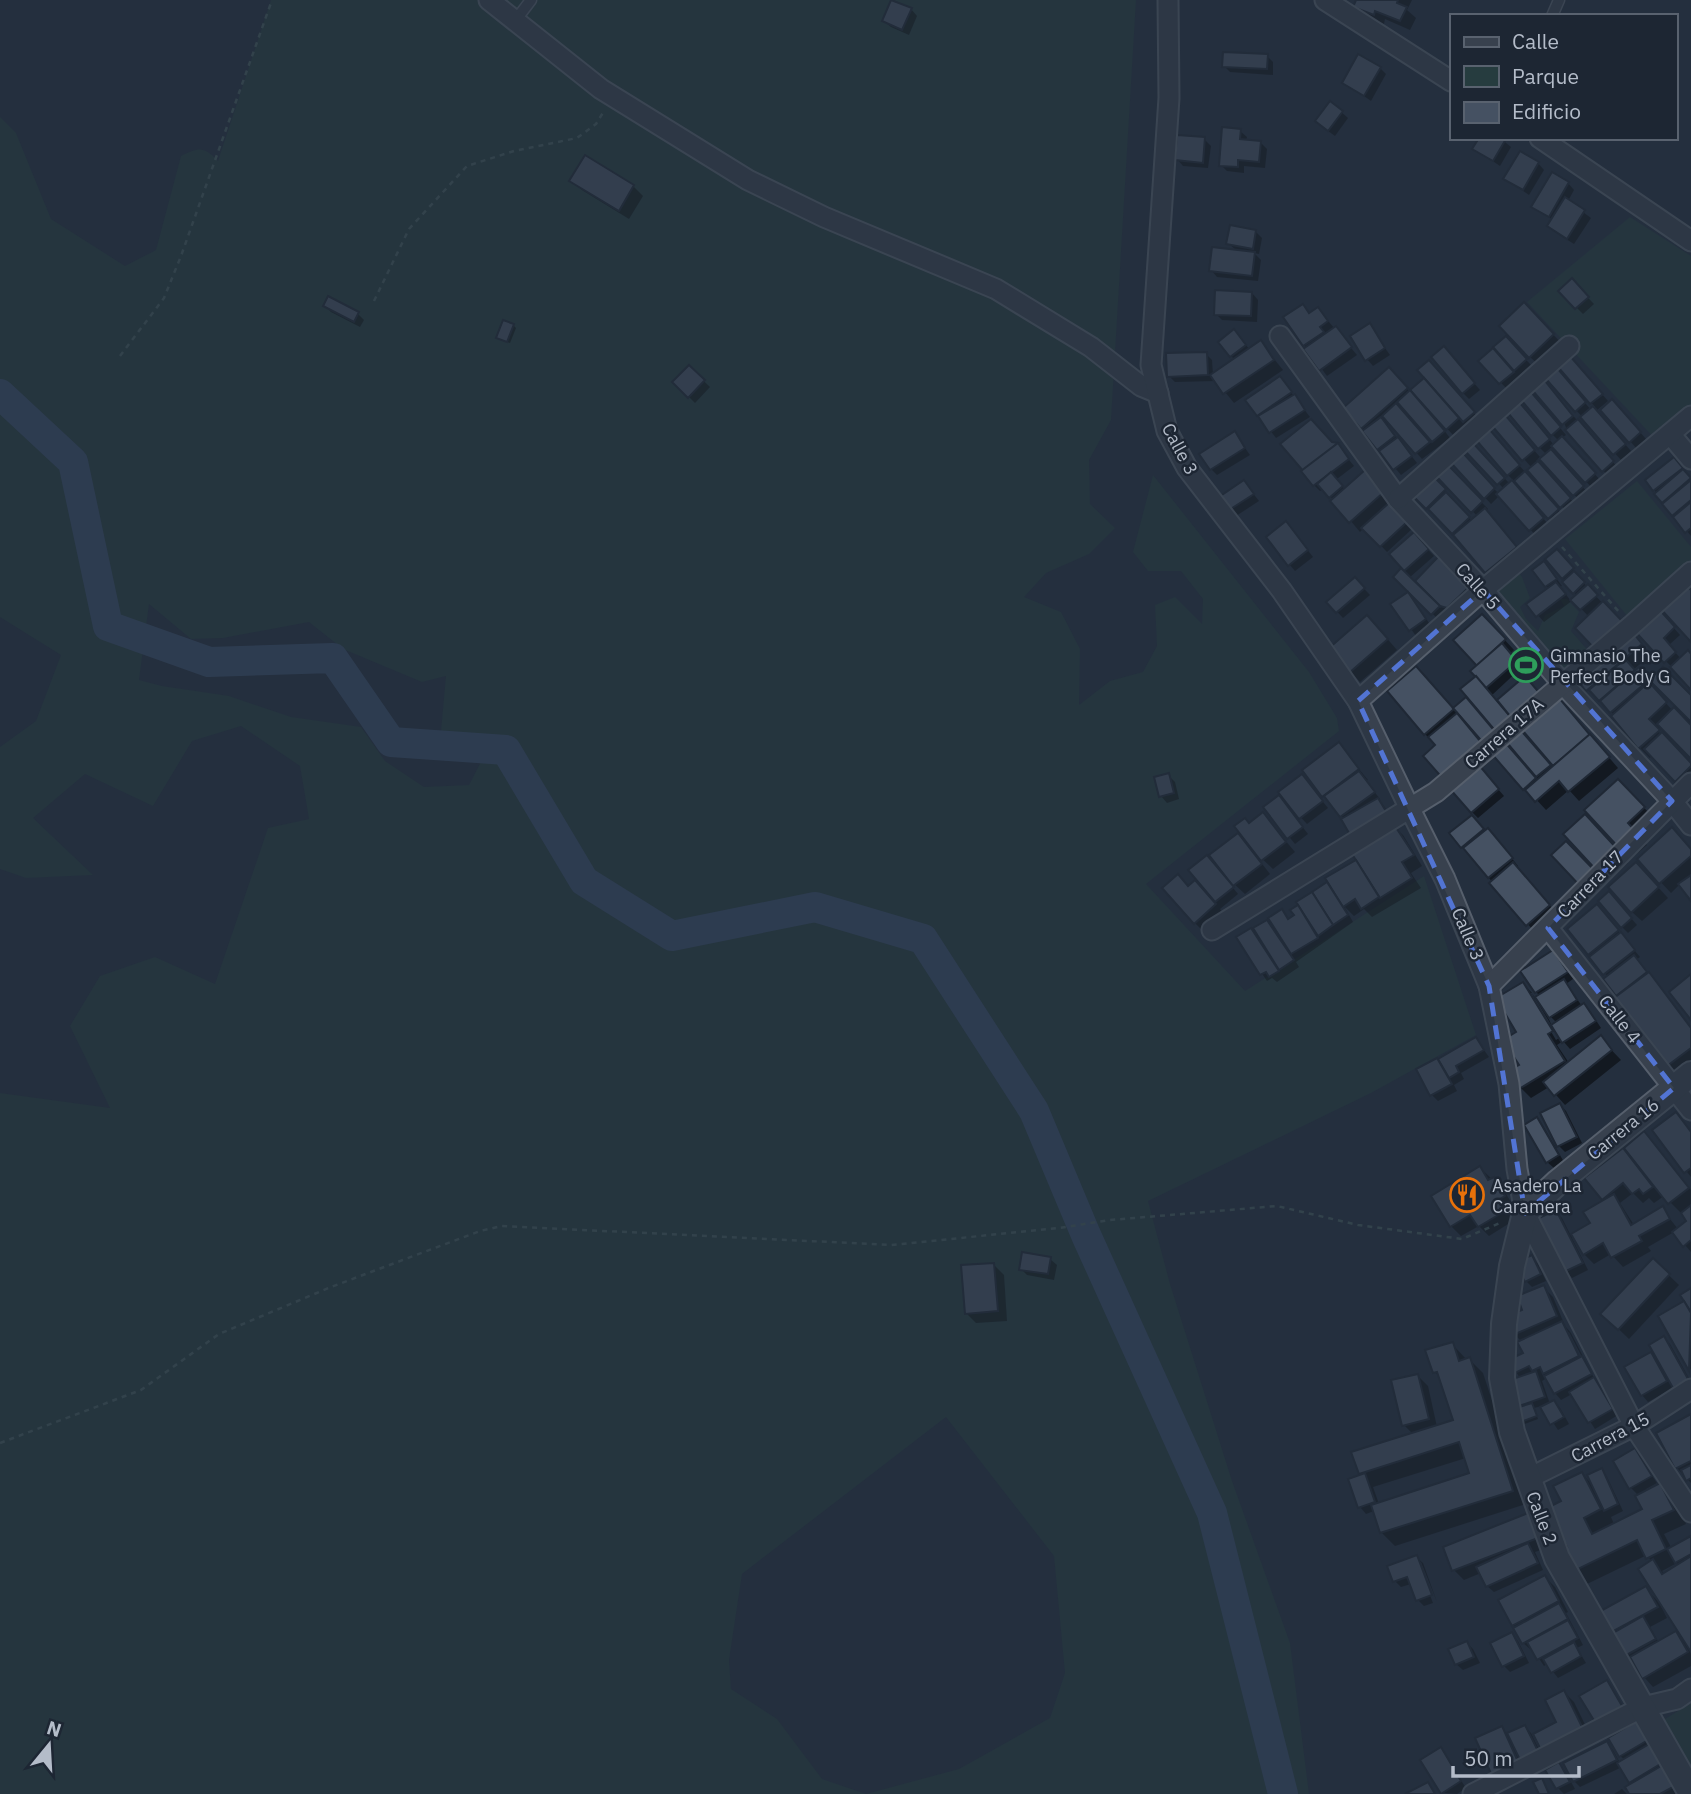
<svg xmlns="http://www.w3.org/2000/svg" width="1691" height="1794" font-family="'IBM Plex Sans',sans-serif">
<rect width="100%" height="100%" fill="#242f3e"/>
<g fill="#263c3f" fill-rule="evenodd">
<path d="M271,0h865l-25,420 -22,40 1,44 25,24 -26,26 -43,19 -22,24 37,15 19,37 -1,56 31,-24 33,-9 14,-26 -2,-41 20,-8 27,27 1,-25 -22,-28h-33l-15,-19 20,-77 156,197 28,46 2,13 -193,153 99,107 179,-115 52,159 -105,58 -223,108 22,83 62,197 58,162 19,151h-1309v-701l110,15 -40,-82 30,-50 55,-19 60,27 53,-156 41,-9 -9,-53 -59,-40 -49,15 -39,65 -68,-32 -52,44 60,57 -67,3 -26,-9v-122l36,-26 25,-66 -61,-38v-500l16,16 35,86 74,47 31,-16 25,-94c18,-9 23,-10 37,5zM149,604l42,35 32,-1 86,-16 34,27 79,33 24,-6 -5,55 41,29 -13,25 -45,2 -39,-26 -24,-34 -70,-10 -62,-21 -67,-10 -23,-6zM994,1263l4,48 -33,2 -4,-48zM946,1417l108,139 11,117 -15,45 -91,51 -93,25 -44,-15 -45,-60 -46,-30 -2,-29 13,-86z"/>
<path d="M1630,217l61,39v154l-33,32 -131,-140z"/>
<path d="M1637,481l54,66v27l-59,48 -67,-83z"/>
<path d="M1516,569l6,8 8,21 -10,9 6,12 12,12 7,-16 19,-9 -4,-7h7l12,13 -8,19 20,23 -27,23 -74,-86z"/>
<path d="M1691,1703v71l-29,-53z"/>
</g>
<g fill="#0007" fill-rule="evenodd">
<path d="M1355,0h57l-5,10 9,8 -6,12 -25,-11 -1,5 -18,-8 -11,-10 3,-5z"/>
<path d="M911,9l6,7 -8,19 -18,-8 -7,-6z"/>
<path d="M1267,56l6,6v13l-43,-3 -6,-6z"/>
<path d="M1380,68l6,6 -15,27 -27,-19z"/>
<path d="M1331,103l17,15 -13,18 -11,-8z"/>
<path d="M1240,131l7,6 -1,4 14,1 7,7 -2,19 -21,-2v7l-17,-2 -6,-6z"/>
<path d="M1481,138h19l11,9 -11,19 -25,-17z"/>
<path d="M1204,139l7,7 -3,22 -25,-2 -6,-7z"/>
<path d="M586,157l47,29 10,10 -14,23 -47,-29 -10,-10z"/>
<path d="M1538,163l6,7 -15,25 -24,-17z"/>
<path d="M1568,183l6,7 -6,11 23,17 -17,26 -19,-12 -6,-6 4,-6 -20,-14z"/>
<path d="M1256,232l6,6 -3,16 -5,-1 7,7 -3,21 -41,-4 -6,-7 26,-19 -9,-8z"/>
<path d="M1572,281l22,23 -11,10 -23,-23z"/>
<path d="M1252,293l6,7 -1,22 -35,-2 -6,-6z"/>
<path d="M325,306l33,8 6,6 -4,7 -29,-15z"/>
<path d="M1318,309l39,46 -30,21 -23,-31 6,-31z"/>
<path d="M1534,314l29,31 -23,21 -10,-9z"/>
<path d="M513,325l3,3 -6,15 -9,-3 -3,-3z"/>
<path d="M1369,326l21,29 -17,11 -6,-7z"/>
<path d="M1240,338l10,12 11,-7 22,27 -49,33 -18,-22 -41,1 -6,-6 37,-22 6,6 1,15 22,-15 -4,-4z"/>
<path d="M1506,339l26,27 -25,23 -26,-27z"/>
<path d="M1450,355l30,35 -11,9 -6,-6z"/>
<path d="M1577,365l31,36 -12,10 35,40 -10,9 -72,-80 15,-2 27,32 4,-3 -34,-40z"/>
<path d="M689,367l21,20 -15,16 -21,-21z"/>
<path d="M1435,368l45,52 -9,7 -4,-4 -14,12 -11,-12 -2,2 10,13 -28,21 -32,-36 -3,2 30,38 -16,12 -56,-67 54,-29 11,13z"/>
<path d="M1280,378l30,39 -34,21 -18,-23z"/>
<path d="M1551,390l68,79 -10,8 -42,-47z"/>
<path d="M1538,401l28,34 -4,3 39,43 -9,7 -38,-42 -5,4 40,44 -9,7 -38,-42 5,-4 -8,-8 -13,-35 28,33 5,-4 -7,-7z"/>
<path d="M1619,408l27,31 -10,9 -6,-7z"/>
<path d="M1512,425l28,32 -4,4 40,44 -8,8 -39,-42 3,-3 -36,-40z"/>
<path d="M1235,434l15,21 -33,20 -6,-6z"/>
<path d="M1496,439l68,77 -9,8 -39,-44 -4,3 37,42 -13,11 -36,-41 -9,9 -37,-40 9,-8 36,38 5,-5 -36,-38 5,-5 37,38 4,-3 -6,-6z"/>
<path d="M1333,444l4,1 17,21 -17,13 8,11 20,-18 28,31 -3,3 22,23 -25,23 -23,-24 -4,4 -36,-43 -4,2 -6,-6z"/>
<path d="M1680,466l11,13v57l-44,-55z"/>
<path d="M1448,467l40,42 -2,2 40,47 -30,24 -38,-44 -42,-41 18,-18 38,42 6,-4 -39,-41z"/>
<path d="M1244,482l15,19 -23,15 -6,-7z"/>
<path d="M1292,530l21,27 -18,14 -6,-7z"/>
<path d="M1414,535l20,21 -25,22 31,30 2,-2 -3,-48 39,39 -39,23 -44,-43 9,-9z"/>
<path d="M1563,558l15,19 73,78 -18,15 3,3 3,-3 11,11 13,-12 28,28v25l-3,1 3,4v30l-30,-31 -4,4 34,35v13l-9,9 -30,-32 -2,3 -10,-10 -26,-33 -26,-25 15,-36 -14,-37 -16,-17 -29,22 -15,-17 20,-16 -15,-18 16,-1 12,16 -2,1 11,14 6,-5 -30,-37zM1656,685l22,22 -5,4 -21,-23z"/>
<path d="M1355,579l15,16 -27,23 -15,-16z"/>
<path d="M1409,593l22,33 -15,10 -23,-32z"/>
<path d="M1658,610l22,25 -11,10 12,14 10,-3v31l-55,-57z"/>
<path d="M1492,626l22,24 -4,4 7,8 7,-6 13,15 -11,8 21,24 18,3 53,62 -39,33 -10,-11 -23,20 -50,-54 -15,13 23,27 -26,22 -6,-6 -35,-66 -12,-12 1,-56 28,32 15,-13 9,-20 1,-11zM1521,668l7,8 -31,26 -6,-6zM1521,726l35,40 -3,3 -35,-40z"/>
<path d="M1377,627l20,23 -37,32 -30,-33z"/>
<path d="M1339,745l29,35 -2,1 14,18 -2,1 6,6 11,19 -2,1 10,9 19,31 -11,7 10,15 -49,29 -8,-8 -10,7 -10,-10 9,16 -57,40 3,5 -22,15 -5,-4 -5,3 -29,-43 29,-16 11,11 4,-21 7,8 7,-4 -4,-6 35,-25 6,6 35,-45 -45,-51z"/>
<path d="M1168,775l7,7 4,17 -12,4 -6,-7z"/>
<path d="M1302,776l26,32 -21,16 -14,-15 -3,2 18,23 -13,10 -30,-37z"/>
<path d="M1618,781l36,37 -17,16 10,11 -15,13 -46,-47z"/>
<path d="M1263,814l32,38 -22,17 -15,-14 -2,1 14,18 -25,20 -12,-11 4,-48 14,14 2,-2 -4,-22z"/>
<path d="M1479,823l6,9 9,4 24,30 -2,1 43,49 -22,19 -85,-101z"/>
<path d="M1595,827l33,36 -19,17 -10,-10z"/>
<path d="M1691,850v48l-11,-14 -9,9 -32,-34z"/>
<path d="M1213,863l25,31 -18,15 5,6 -20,18 -10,-10 -6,-35 18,5 2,-1z"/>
<path d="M1646,874l22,24 -26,23 -10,-9z"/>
<path d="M1615,900l22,25 -9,8 -6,-6z"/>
<path d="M1607,917l33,40 -4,3 55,67v38l-13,10 -10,-10 -63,-86 3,-2 -39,-48z"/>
<path d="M1553,952l20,27 -7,5 16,22 2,-1 6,6 11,17 -31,21 -7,-8 -6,4 12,18 31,-25 21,22 -56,45 -16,-18 -18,11 -10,-10 -10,-17 10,-6 -2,-32 4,-49 9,9h-4l28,47 3,-2 -27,-45 3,6 5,-3 -4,-4zM1545,1011l12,12 -5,3z"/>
<path d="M1476,1039l13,18 -28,16 3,6 -10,6 3,6 -19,10 -6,-6 -14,-25z"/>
<path d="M1560,1105l6,6 16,32 -17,9 -10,-10z"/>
<path d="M1676,1114l15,17v46l-37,-47z"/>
<path d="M1537,1119l6,7 21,36 -10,6 -7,-6z"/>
<path d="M1644,1134l47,56v62l-17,-20 -26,15 3,4 -28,16 -12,-13 -17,10 -10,-10 -9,-17 -3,1 16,32 -16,8 -6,-7 -10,-59 6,6 9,18 21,-12 13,-23 -19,-23zM1633,1193l10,10 6,-5 5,5 10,-7 25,25 -11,8 -16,-20 -28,16 -14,-22z"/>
<path d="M1480,1168l23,21 11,18 -7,4 6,10 -24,15 -10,-10 -18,10 -10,-10z"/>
<path d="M1532,1257l6,7 8,17 -14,6 -6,-6z"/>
<path d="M1050,1259l7,6 -3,15 -27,-5 -6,-6z"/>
<path d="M1653,1260l26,25 -50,54 -26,-25z"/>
<path d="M994,1265l10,10 3,46 -31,2 -10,-10z"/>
<path d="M1543,1287l10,10 12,29 6,7 25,49 22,33 -23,14 -23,-35 -11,6 -6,-7 -8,-15 -5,3 8,23 4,-2 6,6 9,16 -11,6 -16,-24 -8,2 4,11 -16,6 -2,-3 3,-15 -2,-2 -1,-27 -11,-17 16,-7 -3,-12 -8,-8 11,-23zM1565,1332h4l16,31 -4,2z"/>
<path d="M1691,1290v80l-31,-54 27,-14z"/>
<path d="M1663,1338l7,6 21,38 -10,11 -6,-6 -27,15 -6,-7 9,-41 9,9z"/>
<path d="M1452,1344l15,16 2,-1 14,14 43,131 -131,42 -14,-14 -7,-21 -8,3 -6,-7 3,-31 -3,-3 53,-39 -9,-9 14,-49 10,10 9,41 18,-6 -14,-42 -6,-7zM1466,1458l5,17 -92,29 -6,-17z"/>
<path d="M1691,1416v67l-14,-15 -19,-35z"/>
<path d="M1635,1451l22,32 -11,6 1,3 13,-7 14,14 12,25 -22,10 8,15 19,-11v128l-38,21 -9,-10 -10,-16 -6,3 -18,-31 36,-44 13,13 8,16 -17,9 9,16 16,-9 12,11 -35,-83 -5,-7 -60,29 -14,-13 -10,-69 19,-28 10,10 9,-13 6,6 16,34 -12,6 3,7 30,-14 -5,-14 -8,-8zM1677,1563l1,3 -13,8 -3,-3z"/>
<path d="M1528,1515l19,33 -12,4 8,18 -49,22 -7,-6 -6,-13 -17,7 -10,-10z"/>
<path d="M1416,1557l7,6 14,39 -16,-40h-4l16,41 -9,3 -6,-6 -7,-16 -10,3 -6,-6z"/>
<path d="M1545,1577l10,10 13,25 -2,1 17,32 -6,3 9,15 -28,15 -11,-14 -3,2 -12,-18 -2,1 -7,-6 -10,-18z"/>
<path d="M1511,1634l7,7 11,22 -19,9 -6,-6z"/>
<path d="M1467,1643l6,6 7,14 -17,7 -7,-6z"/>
<path d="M1564,1692l10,10 20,41 -40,20z"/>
<path d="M1525,1727l6,6 14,29 -41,25 -3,-59 7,7z"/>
<path d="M1643,1730l37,64h-49l2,-9 -11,-18 -42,20 -8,-8 35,-36 6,7 7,13 5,-3 -5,-4z"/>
<path d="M1441,1750l25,38 -9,6 -15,-1z"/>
<path d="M1559,1765l6,6 10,18 -11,5 -6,-6z"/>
<path d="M1622,1789l5,5h-13z"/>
</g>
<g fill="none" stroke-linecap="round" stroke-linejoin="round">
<path stroke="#394c67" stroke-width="30" d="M0,394l73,68 35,164 101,36 124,-4 58,84 115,8 78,131 88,55 143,-29 108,32 111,172 52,124 126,278 71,281"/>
</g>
<g fill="#455162" stroke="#1f2835" stroke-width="2">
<path d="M891,0l21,8 -10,22 -20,-9z"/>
<path d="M1356,0h42l-1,3 10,4 -7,14 -25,-10 -1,4 -21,-8z"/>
<path d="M1223,52l45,2 -1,15 -45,-2z"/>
<path d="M1358,54l23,13 -17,29 -22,-13z"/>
<path d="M1330,101l13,10 -15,20 -13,-10z"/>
<path d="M1222,127l19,2 -1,10 21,2 -2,21 -21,-2v7l-19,-1z"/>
<path d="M1177,135l28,2 -2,26 -28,-3z"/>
<path d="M1479,138l27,1 -13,22 -21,-12z"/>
<path d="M1520,151l19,11 -16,28 -20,-11z"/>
<path d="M585,155l49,30 -15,26 -50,-30z"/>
<path d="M1552,172l17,10 -20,35 -18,-10z"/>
<path d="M1565,197l20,13 -18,29 -20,-13z"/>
<path d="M1230,225l26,5 -3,19 -27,-5z"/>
<path d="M1212,247l43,5 -3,24 -43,-5z"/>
<path d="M1572,278l17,19 -14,12 -17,-18z"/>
<path d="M1215,290l37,2 -1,24 -37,-1z"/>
<path d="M328,296l31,16 -5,10 -31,-16z"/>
<path d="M1524,302l30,32 -25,24 -30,-32z"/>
<path d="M1303,304l6,9 9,-6 10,14 -8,6 4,5 -21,14 -20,-29z"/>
<path d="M503,320l11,4 -7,18 -11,-4z"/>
<path d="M1370,323l15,25 -20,13 -15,-25z"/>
<path d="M1336,326l16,21 -33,24 -16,-22z"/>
<path d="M1234,329l12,16 -16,12 -12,-15z"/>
<path d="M1506,336l21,23 -13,12 -21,-24z"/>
<path d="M1261,340l13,20 -51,34 -13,-19z"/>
<path d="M1444,346l31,37 -13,11 -31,-37z"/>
<path d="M1493,348l21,24 -15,12 -21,-23z"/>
<path d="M1207,352l1,23 -41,2 -1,-24z"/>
<path d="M1570,356l33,38 -13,10 -32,-37z"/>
<path d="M1429,360l46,52 -12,10 -46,-52z"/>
<path d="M689,365l16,15 -17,18 -16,-16z"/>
<path d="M1389,367l19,21 -47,41 -18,-21z"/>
<path d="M1558,369l28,33 -11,10 -29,-33z"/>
<path d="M1280,376l12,16 -35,24 -12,-16z"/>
<path d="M1424,378l35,40 -13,12 -36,-40z"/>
<path d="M1545,381l28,35 -11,9 -29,-34z"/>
<path d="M1410,390l35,41 -13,11 -35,-40z"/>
<path d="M1531,392l30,35 -10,9 -29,-35z"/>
<path d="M1295,394l10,16 -36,23 -11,-17z"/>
<path d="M1612,399l29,33 -12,11 -29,-33z"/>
<path d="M1396,403l34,39 -15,12 -33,-38z"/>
<path d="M1520,403l30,36 -12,10 -30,-36z"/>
<path d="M1593,406l33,38 -13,11 -33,-38z"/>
<path d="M1506,416l29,34 -13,11 -29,-34z"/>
<path d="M1381,417l14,19 -18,14 -15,-19z"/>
<path d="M1311,419l21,23 6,1 -34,29 -24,-28z"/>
<path d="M1578,419l36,42 -12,11 -37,-42z"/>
<path d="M1490,430l30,35 -13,11 -30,-35z"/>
<path d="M1235,431l10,17 -35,22 -11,-16z"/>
<path d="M1562,436l34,37 -11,10 -34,-37z"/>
<path d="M1398,437l14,19 -19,14 -14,-19z"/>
<path d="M1338,443l11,16 -36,27 -12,-15z"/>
<path d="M1473,443l32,35 -8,7 -32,-34z"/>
<path d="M1551,449l33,37 -11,10 -34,-37z"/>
<path d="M1463,453l32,35 -11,11 -32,-35z"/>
<path d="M1674,457l9,11 -30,23 -8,-11z"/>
<path d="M1538,461l33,37 -11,10 -33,-38z"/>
<path d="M1448,465l35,36 -12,12 -35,-37z"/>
<path d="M1683,469l8,9 -29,25 -8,-9z"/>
<path d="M1365,470l19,22 -35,31 -19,-22z"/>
<path d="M1525,471l34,38 -11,10 -34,-38z"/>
<path d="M1331,472l12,14 -14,12 -12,-14z"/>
<path d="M1434,477l12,12 -20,20 -12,-12z"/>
<path d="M1244,480l10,14 -25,16 -10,-13z"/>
<path d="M1512,480l32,38 -15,13 -33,-37z"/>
<path d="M1691,480v20l-19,16 -10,-12z"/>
<path d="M1446,492l24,25 -18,17 -24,-25z"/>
<path d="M1691,502v26l-6,5 -12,-16z"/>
<path d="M1389,503l18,19 -27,25 -19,-19z"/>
<path d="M1485,508l32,39 -32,26 -32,-38z"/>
<path d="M1286,521l22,29 -20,16 -22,-29z"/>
<path d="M1414,532l15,17 -25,22 -15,-17z"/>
<path d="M1557,549l17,19 -12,11 -17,-20z"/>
<path d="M1439,556l31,30 -23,22 -7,-2 -25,-25z"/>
<path d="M1544,561l13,18 -12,8 -13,-17z"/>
<path d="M1401,568l39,38 -9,9 -38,-38z"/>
<path d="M1574,571l11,11 -12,12 -11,-12z"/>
<path d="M1355,577l10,11 -29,25 -10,-11z"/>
<path d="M1556,582l10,12 -30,23 -10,-13z"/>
<path d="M1685,583l6,7v52l-32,-35z"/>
<path d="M1588,584l10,11 -18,15 -10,-10z"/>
<path d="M1408,592l18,27 -17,12 -19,-27z"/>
<path d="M1603,601l20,21 -29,26 -19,-20z"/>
<path d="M1658,608l17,19 -11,11 12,14 -12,11 -31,-34z"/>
<path d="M1482,614l24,25 -29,27 -24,-26z"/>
<path d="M1367,615l21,24 -39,34 -21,-24z"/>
<path d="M1630,629l12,15 -56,47 -12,-15z"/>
<path d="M1502,643l15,18 -31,27 -16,-17z"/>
<path d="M1688,650l3,4v36l-21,-23z"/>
<path d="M1525,654l11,13 -11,9 -11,-14z"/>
<path d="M1625,659l10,11 -36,31 -10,-11z"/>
<path d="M1416,666l38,43 -30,26 -37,-44z"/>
<path d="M1639,667l11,12 -40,34 -10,-12z"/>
<path d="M1663,667l28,28v27l-42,-42z"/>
<path d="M1476,676l38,45 -16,13 -38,-45z"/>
<path d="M1525,676l17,20 -28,25 -17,-21z"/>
<path d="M1649,682l18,20 -18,17 11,11 -22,19 -27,-33z"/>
<path d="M1555,693l35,42 -37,31 -35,-41z"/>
<path d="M1466,697l32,38 -12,11 -33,-38z"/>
<path d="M1674,707l17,18v34l-34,-35z"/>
<path d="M1457,713l28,34 -40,34 -22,-25 12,-11 -7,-8z"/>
<path d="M1517,726l34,39 -15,12 -33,-39z"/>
<path d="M1662,732l29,31v3l-16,16 -31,-33z"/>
<path d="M1590,734l20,23 -42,35 -9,-11 -24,21 -10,-12z"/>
<path d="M1504,741l32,37 -13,12 -32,-37z"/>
<path d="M1339,742l20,27 -37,28 -20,-27z"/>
<path d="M1479,765l20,24 -28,24 -21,-24z"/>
<path d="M1359,771l16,21 -35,25 -16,-21z"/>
<path d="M1169,773l5,20 -15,4 -5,-20z"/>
<path d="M1302,774l21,27 -24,18 -21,-27z"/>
<path d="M1618,779l27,28 -17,16 10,11 -17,16 -37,-40z"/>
<path d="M1279,795l24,32 -16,12 -24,-32z"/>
<path d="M1378,798l12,20 -37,22 -12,-21z"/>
<path d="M1263,812l23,30 -25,19 -27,-35 11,-8 4,5z"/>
<path d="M1585,814l35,38 -22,20 -35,-38z"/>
<path d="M1472,815l12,14 -23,19 -12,-15z"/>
<path d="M1393,823l21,32 -12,7 10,16 -32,20 -28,-44z"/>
<path d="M1672,827l19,22v7l-32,28 -22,-25z"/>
<path d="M1488,828l25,30 -25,20 -25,-30z"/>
<path d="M1238,833l24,31 -29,22 -24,-31z"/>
<path d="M1566,841l31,32 -15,15 -31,-33z"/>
<path d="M1207,855l27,32 -19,15 -27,-32z"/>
<path d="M1356,860l23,37 -18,12 -6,-10 -12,8 -18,-29z"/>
<path d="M1513,862l37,43 -24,21 -37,-43z"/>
<path d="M1636,862l23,25 -28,26 -23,-26z"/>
<path d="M1178,874l10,12 7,-6 21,24 -22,20 -32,-36z"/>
<path d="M1691,875v26l-13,-17z"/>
<path d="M1327,882l21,33 -15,10 -21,-33z"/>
<path d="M1609,891l23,27 -11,10 -23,-27z"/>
<path d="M1312,892l21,33 -15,11 -22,-34z"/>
<path d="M1597,904l22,26 -31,25 -21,-26z"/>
<path d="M1298,905l20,33 -27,16 -23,-36 14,-9 6,10 6,-4 -4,-5z"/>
<path d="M1267,920l27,40 -15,10 -26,-42z"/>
<path d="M1251,928l28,43 -10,6 -3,-5 -6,3 -24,-38z"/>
<path d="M1621,932l14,18 -32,25 -14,-18z"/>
<path d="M1553,950l15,22 -33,21 -15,-22z"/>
<path d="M1634,955l13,17 -31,24 -13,-17z"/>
<path d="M1649,972l42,56v20l-24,18 -53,-68z"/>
<path d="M1691,974v46l-22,-28z"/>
<path d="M1564,979l13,21 -28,18 -14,-21z"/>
<path d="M1523,982l30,49 -5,3 17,27 -46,28 -11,-18 11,-6 -16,-25 13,-8 -20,-34z"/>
<path d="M1584,1003l12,18 -34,22 -11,-18z"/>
<path d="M1601,1035l11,15 -58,46 -11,-14z"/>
<path d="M1476,1037l8,13 -28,16 3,6 -10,6 -11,-19z"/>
<path d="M1437,1058l15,26 -22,12 -14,-27z"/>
<path d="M1560,1103l17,34 -20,10 -17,-34z"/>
<path d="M1676,1112l15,20v36l-7,5 -32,-43z"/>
<path d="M1537,1117l22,38 -13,8 -22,-38z"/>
<path d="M1644,1131l45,57 -21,16 -44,-56z"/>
<path d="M1623,1148l30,39 -10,7 -4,-5 -7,5 -9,-11 -21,17 -18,-22z"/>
<path d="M1480,1166l8,14 6,-3 11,19 -7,4 7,11 -27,16 -8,-12 -20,12 -19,-31z"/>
<path d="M1614,1194l17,31 32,-19 7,13 -31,17 3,5 -31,17 -8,-15 -20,12 -12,-21 19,-11 -7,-11z"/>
<path d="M1691,1205v35l-8,7 -11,-15 14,-11 -5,-8z"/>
<path d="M1556,1210l27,53 -19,9 -27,-53z"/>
<path d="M1022,1252l29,5 -3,17 -29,-4z"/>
<path d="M1532,1255l9,19 -16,8 -10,-19z"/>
<path d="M1653,1258l17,16 -52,56 -18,-16z"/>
<path d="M994,1263l4,48 -33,3 -4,-49z"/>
<path d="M1544,1285l13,31 -44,19 -8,-18 17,-7 -5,-14z"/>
<path d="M1691,1288v24l-11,-17z"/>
<path d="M1684,1301l7,12 -2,58 -31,-55z"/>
<path d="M1562,1321l17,35 -36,18 -3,-7 -8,4 -3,-5 -16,8 -7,-13 17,-8 -6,-11z"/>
<path d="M1664,1336l24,43 -15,9 -24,-43z"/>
<path d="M1453,1342l6,19 11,-4 43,134 -133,42 -9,-28 98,-32 -10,-31 -100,32 -8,-22 102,-32 -16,-48 -4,1 -8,-23z"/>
<path d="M1651,1352l16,29 -26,15 -17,-29z"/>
<path d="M1582,1356l10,18 -38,20 -10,-18z"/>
<path d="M1536,1371l9,26 -26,9 -9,-26z"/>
<path d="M1418,1374l11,45 -27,7 -11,-46z"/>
<path d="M1594,1377l19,32 -25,14 -19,-31z"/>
<path d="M1554,1400l10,17 -14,8 -10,-18z"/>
<path d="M1532,1403l5,13 -19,7 -5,-14z"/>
<path d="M1691,1414v47l-16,8 -19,-36z"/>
<path d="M1635,1448l17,28 -23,13 -16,-28z"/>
<path d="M1691,1465v13l-5,3 -5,-11z"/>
<path d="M1602,1468l16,36 -14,7 -17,-36z"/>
<path d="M1582,1472l19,37 -17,9 8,16 50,-25 -7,-13 25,-13 14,27 -22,10 14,29 -20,10 -9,-19 -65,32 -11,-22 6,-3 -20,-39 14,-7 -8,-15z"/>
<path d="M1365,1473l10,29 -17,6 -10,-29z"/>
<path d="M1528,1513l10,25 -86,33 -9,-24z"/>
<path d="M1691,1536v18l-16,9 -8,-14z"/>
<path d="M1528,1543l10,20 -52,24 -10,-20z"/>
<path d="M1417,1555l15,40 -16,6 -9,-24 -14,5 -6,-16z"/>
<path d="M1691,1556v96l-53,-83 15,-10 9,15z"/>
<path d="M1545,1575l14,26 -47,25 -14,-26z"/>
<path d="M1646,1586l12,21 -50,27 -11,-21z"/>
<path d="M1559,1603l9,16 -46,25 -9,-16z"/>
<path d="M1643,1616l13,23 -35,19 -13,-22z"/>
<path d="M1568,1620l10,18 -41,22 -10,-18z"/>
<path d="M1676,1631l12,21 -46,27 -12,-22z"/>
<path d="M1512,1632l12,24 -22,11 -12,-24z"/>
<path d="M1467,1641l7,16 -19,8 -7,-16z"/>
<path d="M1574,1642l7,14 -30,17 -8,-14z"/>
<path d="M1607,1680l15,26 -27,16 -16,-26z"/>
<path d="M1564,1690l21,43 -42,21 -10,-20 23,-12 -11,-22z"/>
<path d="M1637,1721l11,19 -29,17 -11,-19z"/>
<path d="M1525,1725l15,30 -18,9 -15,-31z"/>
<path d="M1502,1726l18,40 -27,12 -18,-40z"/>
<path d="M1607,1741l10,19 -44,22 -10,-19z"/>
<path d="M1651,1743l11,20 -33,20 -12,-20z"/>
<path d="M1441,1747l20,34 -20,13 -21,-34z"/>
<path d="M1559,1762l11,20 -14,7 -11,-19z"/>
<path d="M1663,1765l12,21 -15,8h-31l-4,-7z"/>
<path d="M1542,1778l7,16h-10l-6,-12z"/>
<path d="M1428,1782l7,12h-30z"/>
</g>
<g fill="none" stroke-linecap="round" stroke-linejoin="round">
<g stroke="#565f6c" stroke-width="13">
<g id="service">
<path d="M1552,16l7,-16"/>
<path d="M515,21l16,-21"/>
</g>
</g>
<g stroke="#565f6c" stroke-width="23">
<g id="minor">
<path d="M489,0l112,89 147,91 76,37 172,72 95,58 50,39 17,7"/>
<path d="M1168,0l1,98 -18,267 16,66 20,37 95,123 76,110 52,108 35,70 44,107 20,98 8,85 8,44 109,213 57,86"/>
<path d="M1325,0l126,81"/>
<path d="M1540,138l151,103"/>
<path d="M1280,336l118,163 85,91 79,93 110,118 19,24"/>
<path d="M1670,434l21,25"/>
<path d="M1398,499l171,-153"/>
<path d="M1358,701l125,-111 208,-174"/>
<path d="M1548,928l143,182"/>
<path d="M1212,930l224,-138 195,-166 60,-54"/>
<path d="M1489,986l202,-203"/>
<path d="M1527,1479l107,-53 57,-37"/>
<path d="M1473,1794l170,-87 34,-8 14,-10"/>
</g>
</g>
<g stroke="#565f6c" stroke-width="28">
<path id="tertiary" d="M1691,1074l-133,108 -33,31 -13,53 -8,58 -2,54 10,54 45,126 134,235"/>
</g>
<g stroke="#44595c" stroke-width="2.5" stroke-dasharray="5 5" stroke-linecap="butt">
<path d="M374,301l35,-72 58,-63 47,-15 63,-13 19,-14 8,-13"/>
<path d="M120,356l44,-58 17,-42 91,-256"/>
<path d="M1562,547l58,66"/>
<path d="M0,1443l141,-53 78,-56 12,-5 100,-42 149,-56 22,-5 389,19 168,-17 51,-8 167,-14 81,19 104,14 38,-16"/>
</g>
<use href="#service" stroke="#38414e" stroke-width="10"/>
<use href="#minor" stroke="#38414e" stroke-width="19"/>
<use href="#tertiary" stroke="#38414e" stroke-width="24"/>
</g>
<path d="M0 0H1691V1794H0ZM1483,590l189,211 -124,127 126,160 -149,125 -36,-227 -131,-285z" fill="#242f3e" fill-opacity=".55" fill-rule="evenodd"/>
<path fill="none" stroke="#5274d3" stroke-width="5" stroke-dasharray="14 9" stroke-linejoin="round" d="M1483,590l189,211 -124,127 126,160 -149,125 -36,-227 -131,-285z"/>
<defs>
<g id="stadium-ring" transform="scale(1.75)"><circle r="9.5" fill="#1d2633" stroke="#2e9e5b" stroke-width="1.5"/><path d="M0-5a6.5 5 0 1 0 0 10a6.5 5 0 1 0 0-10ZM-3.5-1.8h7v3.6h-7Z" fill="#2e9e5b"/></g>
<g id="restaurant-ring" transform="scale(1.75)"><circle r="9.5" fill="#1d2633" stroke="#e8710a" stroke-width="1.5"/><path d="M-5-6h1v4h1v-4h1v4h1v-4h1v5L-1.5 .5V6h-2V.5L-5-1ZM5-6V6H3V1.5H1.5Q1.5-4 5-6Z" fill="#e8710a"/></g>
</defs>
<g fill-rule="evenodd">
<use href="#stadium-ring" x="1526" y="665"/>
<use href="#restaurant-ring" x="1467" y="1195"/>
</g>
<g text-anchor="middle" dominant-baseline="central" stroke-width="5" stroke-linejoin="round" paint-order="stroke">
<g font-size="18" fill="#b4bcc9" stroke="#1d2633">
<text transform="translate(1180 449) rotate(62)">Calle 3</text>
<text transform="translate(1478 586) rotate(48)">Calle 5</text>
<text transform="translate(1504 733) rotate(-41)">Carrera 17A</text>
<text transform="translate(1590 884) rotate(-46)">Carrera 17</text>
<text transform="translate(1468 934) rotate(67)">Calle 3</text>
<text transform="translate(1620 1019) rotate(52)">Calle 4</text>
<text transform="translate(1623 1129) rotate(-39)">Carrera 16</text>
<text transform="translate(1610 1437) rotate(-28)">Carrera 15</text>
<text transform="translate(1542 1518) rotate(69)">Calle 2</text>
</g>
<g font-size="18" fill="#b4bcc9" stroke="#1d2633" text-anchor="start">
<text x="1550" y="655">Gimnasio The<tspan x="1550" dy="21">Perfect Body G</tspan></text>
<text x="1492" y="1185">Asadero La<tspan x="1492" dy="21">Caramera</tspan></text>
</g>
</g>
<rect x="1450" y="14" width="228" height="126" fill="#1d2633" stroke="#59626f" stroke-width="2"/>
<rect x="1464" y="37" width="35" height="10" fill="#38414e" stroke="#59626f" stroke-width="2"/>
<text x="1512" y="49" font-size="21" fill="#b4bcc9">Calle</text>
<rect x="1464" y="66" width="35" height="21" fill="#263c3f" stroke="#59626f" stroke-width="2"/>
<text x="1512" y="84" font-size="21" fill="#b4bcc9">Parque</text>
<rect x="1464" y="102" width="35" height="21" fill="#455162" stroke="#59626f" stroke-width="2"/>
<text x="1512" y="119" font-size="21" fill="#b4bcc9">Edificio</text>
<g transform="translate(49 1745) rotate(18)" stroke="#1d2633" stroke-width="5" paint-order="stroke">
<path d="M0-5L12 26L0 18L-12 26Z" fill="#b4bcc9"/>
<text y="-10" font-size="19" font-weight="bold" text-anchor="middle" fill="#b4bcc9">N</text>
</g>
<path d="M1453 1766v10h126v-10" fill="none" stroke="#b4bcc9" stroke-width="3.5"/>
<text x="1464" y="1766" font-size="21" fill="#b4bcc9" stroke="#1d2633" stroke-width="5" paint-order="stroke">50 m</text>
</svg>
